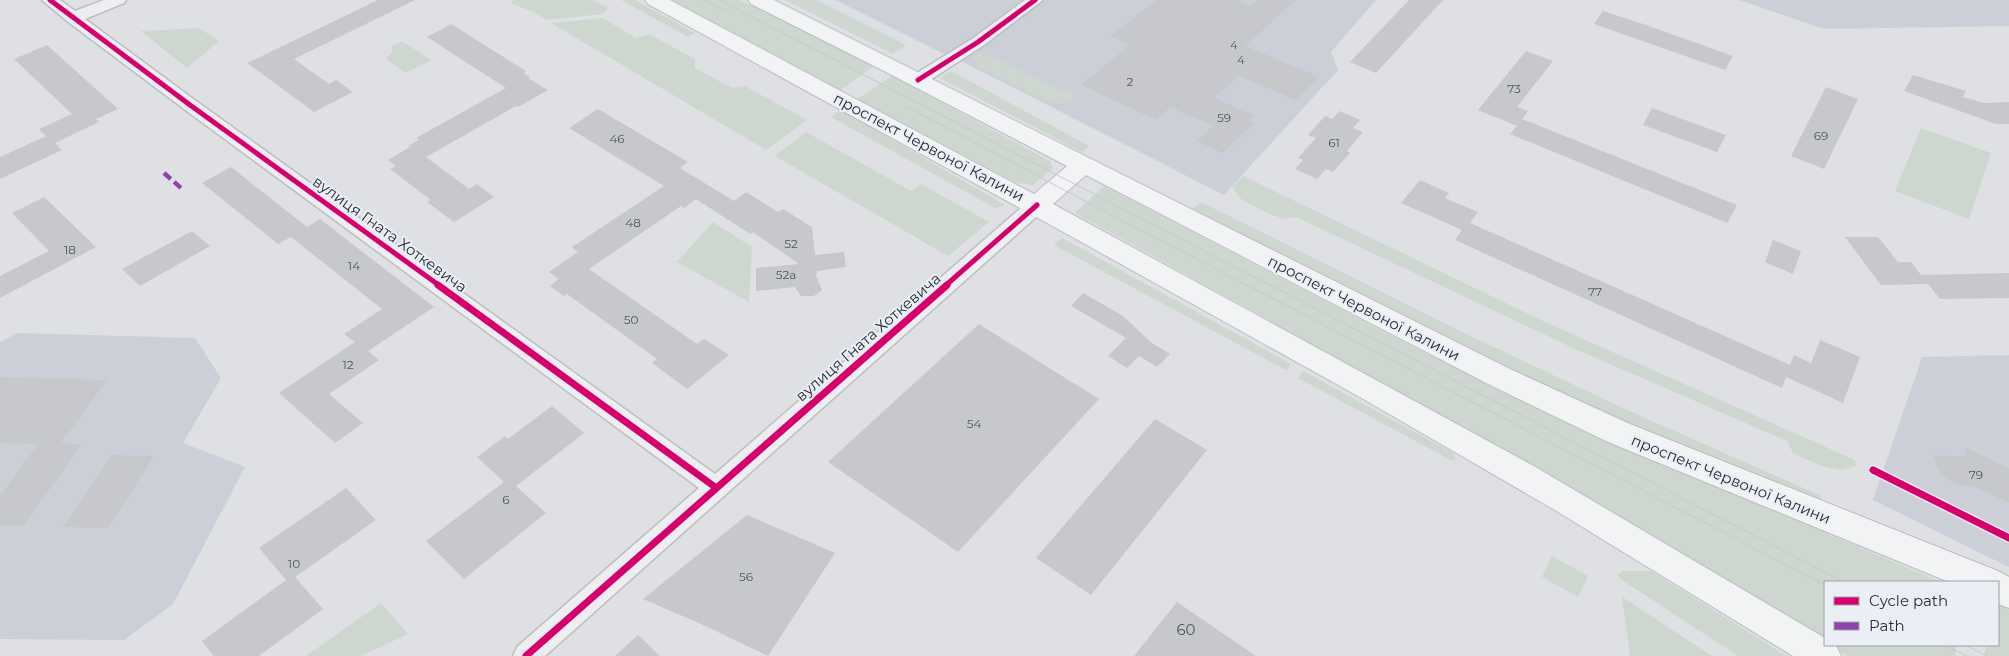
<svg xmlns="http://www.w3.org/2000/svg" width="2009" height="656" font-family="Montserrat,sans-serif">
<rect width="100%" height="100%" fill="#dee0e4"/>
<g fill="#cccfd7">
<path d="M835,0h187l-74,56z"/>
<path d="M1045,0h331l-45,52 7,18 -114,125 -265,-135z"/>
<path d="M1739,0h270v26l-185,3z"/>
<path d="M18,333l177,5 26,40 -38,65 62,24 -72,137 -49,36 -124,-1v-297z"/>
<path d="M2009,355v212l-136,-67 49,-143z"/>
</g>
<g fill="#ced7cf">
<path d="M513,0h79l16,8 -5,6 -56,6 -15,-9 -20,-7z"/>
<path d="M621,0h14l60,33 -7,4z"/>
<path d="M671,0h69l134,66 -35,25z"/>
<path d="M785,0h31l90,45 -13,9z"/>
<path d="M603,18l33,20 13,-4 46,25v9l37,20 13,-2 62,34 -41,30 -215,-127z"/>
<path d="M199,28l20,13 -32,27 -46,-37z"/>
<path d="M402,41l29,19 -25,13 -20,-14 6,-7v-6z"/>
<path d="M978,54l12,2 76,37 4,-3 6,5 -6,8h-20l-71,-36 -6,-8 1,-4z"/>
<path d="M951,71l138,75 -7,6 -142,-74z"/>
<path d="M892,76l158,85 3,7 -20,17 -16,-2 -160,-84z"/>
<path d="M841,110l164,95 -10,3 -164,-91z"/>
<path d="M1921,128l70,25 -22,66 -74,-28z"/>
<path d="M806,132l105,59 10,-7 68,38 -41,34 -173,-100z"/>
<path d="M1243,176l302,146 310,138 1,6 -15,4 -20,-4 -28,-13 -6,-12 -214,-93 -277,-131 -11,2 -16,-5 -28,-15 -9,-12z"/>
<path d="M1104,186l323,168 194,92 320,136h-116v61l-339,-203 -411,-227z"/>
<path d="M1201,202l257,128 167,79 194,86 5,8 -201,-81 -171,-82 -260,-131z"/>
<path d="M713,222l39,25 -3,55 -72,-40z"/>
<path d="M1062,238l229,126 -5,6 -232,-125z"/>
<path d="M1303,371l150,82 3,6 -5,1 -153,-82z"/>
<path d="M1552,556l36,20 -10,21 -36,-20z"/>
<path d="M1623,571h28l136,85h-49l-113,-74 -8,-7z"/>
<path d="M1622,597l90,59h-82z"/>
<path d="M381,603l27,31 -47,22h-55z"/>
<path d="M1998,603l11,5v48h-25l2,-11h12z"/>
<path d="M1829,645h127l-1,11h-107z"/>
</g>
<g fill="#c7c8cc">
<path d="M378,0h37l-121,59 35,25 7,-4 17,12 -39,20 -67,-49z"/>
<path d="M1156,0h80l15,6 7,-6h38l-51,46 74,31 -23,23 -57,-24 -25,22 40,18 -5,4 5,3 -31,30 -26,-12 16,-15 -43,-19 -14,13 -75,-35 49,-40 -19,-9z"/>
<path d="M1409,0h34l-67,73 -26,-11z"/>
<path d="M1603,11l40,13 90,32 -8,14 -131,-46z"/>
<path d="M451,24l75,47 -2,2 6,4 -2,1 20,12 -30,17 -2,-1 -90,51 43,32 8,-5 17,13 -40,25 -27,-20 4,-2 -41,-31 6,-3 -8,-6 22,-13 -2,-1 11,-6 -3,-2 90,-50 -79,-51z"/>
<path d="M47,45l71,64 -22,10 3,3 -44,21 7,7 -62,29v-22l46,-21 -7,-7 33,-15 -58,-55z"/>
<path d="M1526,51l27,10 -36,46 11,4 -6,8 215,86 -10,18 -217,-89 7,-8 -39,-16z"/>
<path d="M1913,75l53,16 -3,6 21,6 25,-1v22h-13l-92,-33z"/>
<path d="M1826,87l32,12 -34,70 -33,-13z"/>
<path d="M1652,108l74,27 -9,17 -74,-27z"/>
<path d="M598,109l90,53 -8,6 54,33 12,-9 32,20 5,-3 29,18 3,28 29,-3 2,15 -29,4 -1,5 6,14 -8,6h-13l-6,-9 -39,4v-23l43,-4 -46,-32 -3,2 -54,-35 -12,9 -3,-2 -92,63 108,75 7,-5 25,16 -42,34 -35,-26 5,-4 -90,-65 -3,2 -14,-10 9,-7 -10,-7 29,-20 -6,-5 92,-61 -95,-58z"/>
<path d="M1340,111l20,9 -7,8 10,4 -16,19 3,2 -17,19 -7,-3 -9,10 -22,-10 8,-9 -5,-2 18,-20 -8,-3 17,-19 7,3z"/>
<path d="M231,167l76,60 13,-8 114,88 -66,44 11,9 -50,34 34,29 -28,20 -56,-50 76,-51 -11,-8 38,-25 -91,-72 -13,7 -76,-61z"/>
<path d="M1420,180l29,13 -4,5 33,14 -8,11 320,142 4,-10 17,8 9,-23 40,17 -17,46 -57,-26 -4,11 -327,-148 7,-10 -61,-27z"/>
<path d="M44,197l52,50 -96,51v-22l49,-25 -37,-38z"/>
<path d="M192,231l18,15 -70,40 -18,-17z"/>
<path d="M1845,237h33l20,25h13l10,13 88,-2v25l-69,1 -12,-15 -47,1z"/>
<path d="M1773,240l28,11 -8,23 -28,-12z"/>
<path d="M1083,293l40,23 29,27 18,11 -13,13 -18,-11 -12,12 -19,-12 18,-18 -55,-32z"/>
<path d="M979,324l120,75 -141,153 -130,-90z"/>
<path d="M0,377l107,3 -46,63 21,1 -58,81h-24v-29l38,-52 -38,-1z"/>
<path d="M552,406l32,27 -68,53 30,27 -82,66 -38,-38 78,-59 -27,-25 28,-21 3,3z"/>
<path d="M1155,419l52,31 -116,145 -55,-37z"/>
<path d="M1967,448l42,20v35l-34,-16 -17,-3 -11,-5 -9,-9 -5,-15 31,2z"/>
<path d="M111,455l43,1 -46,72 -45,-1z"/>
<path d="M346,488l30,32 -81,57 28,32 -64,47h-45l-12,-15 84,-61 -27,-32z"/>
<path d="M747,515l88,38 -67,103 -67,-32 -58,-25z"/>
<path d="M1177,602l79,54h-122z"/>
<path d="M638,635l22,21h-45z"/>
</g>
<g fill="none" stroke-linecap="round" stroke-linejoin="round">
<g stroke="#bcbec2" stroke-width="3">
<g id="minor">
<path d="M42,0h18l15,11 29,-11h22l-2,3 -39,16 111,82 519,373 315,-274 7,-2 7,2 3,5 -3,5 -499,446h-32l4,-9 182,-159 -515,-379 -117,-88z"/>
<path d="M1025,0h18l-59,45 -60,39 -6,1 -6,-1 -3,-4 3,-4 60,-37z"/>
</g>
</g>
<g stroke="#bbbdc1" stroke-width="2">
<path id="major" d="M645,0h25l364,194 33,-28 -183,-95 -133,-67 -3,-4h26l736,369 120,55 368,147 11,6v31l-11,-4v-22h-49l-341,-140 -118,-57 -404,-210 -33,29 479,261 293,173v7h11l5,11h-48l-240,-147 -188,-109 -307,-171 -410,-225z"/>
</g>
<use href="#minor" fill="#eeeef0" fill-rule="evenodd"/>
<use href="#major" fill="#f2f3f4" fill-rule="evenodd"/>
<g stroke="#c7c8cc" stroke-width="1">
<path d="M704,0l20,10"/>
<path d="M719,0l1125,582"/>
<path d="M906,106l177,94 742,385"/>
<path d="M1944,645l23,11"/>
<path d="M1965,645l22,11"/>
</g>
<path stroke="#8e44ad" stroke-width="4.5" stroke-dasharray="9 4.5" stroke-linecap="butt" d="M164,173l17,15"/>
<g stroke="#ebeef4" stroke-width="8">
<g id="cycleway-far1">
<path d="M50,0l140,105 250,181"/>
<path d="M918,80l60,-38 57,-42"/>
<path d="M945,286l92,-81"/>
</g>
</g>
<g stroke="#ebeef4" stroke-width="10">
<g id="cycleway">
<path d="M438,285l277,202"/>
<path d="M1873,470l136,68"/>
<path d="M526,656l421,-371"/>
</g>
</g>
<use href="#cycleway-far1" stroke="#d6006c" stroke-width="5"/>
<use href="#cycleway" stroke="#d6006c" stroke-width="7"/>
</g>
<g text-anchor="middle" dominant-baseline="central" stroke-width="4" stroke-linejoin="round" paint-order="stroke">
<g font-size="11" fill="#505460">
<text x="1234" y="45">4</text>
<text x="1241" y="60">4</text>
</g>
<g font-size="12" fill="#505460">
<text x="1130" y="81">2</text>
<text x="1514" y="88">73</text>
<text x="1224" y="117">59</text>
<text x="1821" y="135">69</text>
<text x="617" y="138">46</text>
<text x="1334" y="142">61</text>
<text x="633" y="222">48</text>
<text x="791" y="243">52</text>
<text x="70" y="249">18</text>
<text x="354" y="265">14</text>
<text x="786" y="274">52а</text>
<text x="1595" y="291">77</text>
<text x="631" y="319">50</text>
<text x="348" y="364">12</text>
<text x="974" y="423">54</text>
<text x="1976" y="474">79</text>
<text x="506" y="499">6</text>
<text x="294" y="563">10</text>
<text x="746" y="576">56</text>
</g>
<g font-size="15" fill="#272d3b" stroke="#ebeef4">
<text transform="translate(929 147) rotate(28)">проспект Червоної Калини</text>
<text transform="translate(390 234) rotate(36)">вулиця Гната Хоткевича</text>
<text transform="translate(1364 308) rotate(27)">проспект Червоної Калини</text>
<text transform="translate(868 337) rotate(-41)">вулиця Гната Хоткевича</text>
<text transform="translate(1731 479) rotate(22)">проспект Червоної Калини</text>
</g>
<g font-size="15" fill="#505460">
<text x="1186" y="629">60</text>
</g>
</g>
<rect x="1824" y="581" width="175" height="65" fill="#ebeef4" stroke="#9da1aa"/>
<rect x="1834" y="597" width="25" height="8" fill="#d6006c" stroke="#9da1aa"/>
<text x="1869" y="606" font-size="15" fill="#272d3b">Cycle path</text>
<rect x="1834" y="622" width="25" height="8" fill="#8e44ad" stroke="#9da1aa"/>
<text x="1869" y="631" font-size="15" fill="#272d3b">Path</text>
</svg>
